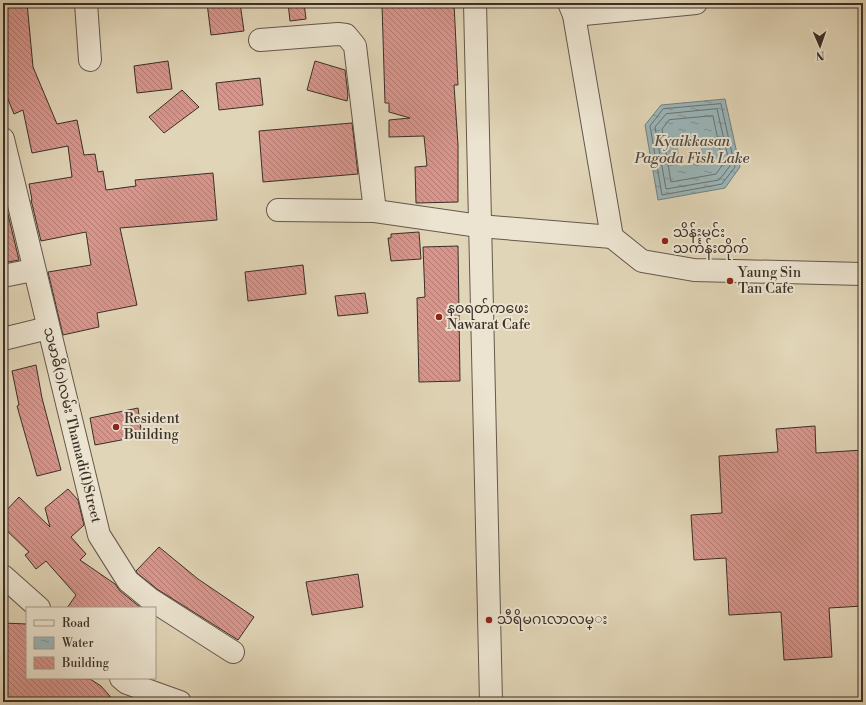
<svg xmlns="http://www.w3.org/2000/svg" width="866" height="705" font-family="'Libre Bodoni','Noto Sans Myanmar',serif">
<defs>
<pattern id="water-ripples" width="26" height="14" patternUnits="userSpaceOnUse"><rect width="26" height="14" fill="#9ab6ba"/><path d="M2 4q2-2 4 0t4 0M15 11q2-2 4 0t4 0" fill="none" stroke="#7f9497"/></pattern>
<pattern id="building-back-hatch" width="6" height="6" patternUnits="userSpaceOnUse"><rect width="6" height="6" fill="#d8958c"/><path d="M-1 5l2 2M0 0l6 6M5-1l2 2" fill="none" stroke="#b07a72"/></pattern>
</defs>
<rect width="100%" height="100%" fill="#e1d5b7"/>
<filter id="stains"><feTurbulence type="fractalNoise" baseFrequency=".005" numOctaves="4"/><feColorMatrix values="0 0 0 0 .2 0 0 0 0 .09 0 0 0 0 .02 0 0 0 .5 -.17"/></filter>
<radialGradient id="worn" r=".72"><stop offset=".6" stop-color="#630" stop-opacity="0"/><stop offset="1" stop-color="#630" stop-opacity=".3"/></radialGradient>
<path fill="url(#water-ripples)" stroke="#74807f" d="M725,99l15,68 -15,21 -67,12 -13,-75 16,-20z"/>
<path fill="#e1d5b7" d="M700,140l2,22 -22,4 -2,-21z"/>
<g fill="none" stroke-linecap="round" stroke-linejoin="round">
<g stroke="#6a7270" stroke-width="1">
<path d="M721,104l14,63 -13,17 -60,11 -12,-69 13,-17z"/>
<path d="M717,109l13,57 -11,14 -53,9 -11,-62 11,-13z"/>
<path d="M713,116l10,48 -7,10 -45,8 -9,-53 7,-9z"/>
</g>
</g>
<g fill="url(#building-back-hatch)" stroke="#3b2f27">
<path d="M3,3h24l6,64 24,57 20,-4 7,35 11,-1 3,18 5,-1 3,19 30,-4 -1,-6 78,-7 4,47 -97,8 17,77 -40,8 2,14 -36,8 -15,-63 43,-7 -5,-33 -45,9 -10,-41h1l-3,-16 43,-7 -4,-31 -36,7 -9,-43 -9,4 -11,-27z"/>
<path d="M207,3h33l4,28 -33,4z"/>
<path d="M288,3h16l2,16 -16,2z"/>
<path d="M410,3h44l4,82h-4l4,60v57l-42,1 -1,-36 12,-1 -3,-30 -35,1v-17l21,-2 -21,-6v-9h-4l-3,-98z"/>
<path d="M168,61l4,28 -35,4 -3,-27z"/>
<path d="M315,61l30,9 3,25 -1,6 -40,-11z"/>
<path d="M260,78l3,27 -44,5 -3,-27z"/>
<path d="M182,90l17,17 -35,26 -15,-16z"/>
<path d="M352,123l6,51 -95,8 -4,-51z"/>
<path d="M3,202h2l14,58 -16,3z"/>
<path d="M419,232l2,27 -30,2 -3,-23h3v-4z"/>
<path d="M458,246l2,135 -41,1 -2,-84 8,-1 -2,-50z"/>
<path d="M303,265l3,29 -58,7 -3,-29z"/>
<path d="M365,293l3,20 -30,3 -3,-20z"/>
<path d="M36,365l6,33 19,72 -24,6 -20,-70 2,-1 -7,-34z"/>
<path d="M138,408l4,28 -47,9 -5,-27z"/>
<path d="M815,426l1,27 47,-3v156l-34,2 3,49 -48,3 -3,-48 -52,3 -3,-57 -32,2 -3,-45 31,-2 -3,-57 59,-4 -2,-23z"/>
<path d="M68,489l10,11 6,25 -13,12 15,17 -6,6 35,24 5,7 21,17h-74l9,-13 -30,-34 -10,8 -11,-14 4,-3 -26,-25v-13l16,-17 31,30 -5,-19z"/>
<path d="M159,547l39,32 56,38 -16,23 -81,-51 -20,-16 -1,-2z"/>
<path d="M358,574l5,33 -51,8 -6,-33z"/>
<path d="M3,623l24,1v54l63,1 11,7 14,16h-112z"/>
</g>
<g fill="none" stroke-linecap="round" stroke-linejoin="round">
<g stroke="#64584b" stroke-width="24">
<g id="minor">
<path d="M86,3l4,57"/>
<path d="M475,3l16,699"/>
<path d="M569,3l5,12 38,222 30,24 52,9 169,4"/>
<path d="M574,15l122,-12"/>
<path d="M260,40l78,-6 8,1 9,11 20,165"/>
<path d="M3,139l96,396 29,46 22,18 83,53"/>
<path d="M278,210l97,1 104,15 133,11"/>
<path d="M3,276l30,-6"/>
<path d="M3,339l45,-11"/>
<path d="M3,576l36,32"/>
<path d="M121,678l6,5 53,19"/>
</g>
</g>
<use href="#minor" stroke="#ece4d0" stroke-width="22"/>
</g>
<g fill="#8f2418" stroke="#ece4d0" stroke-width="1.5">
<circle cx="665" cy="241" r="4"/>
<circle cx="730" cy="281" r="4"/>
<circle cx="439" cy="317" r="4"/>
<circle cx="116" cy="427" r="4"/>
<circle cx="489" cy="620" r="4"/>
</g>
<g text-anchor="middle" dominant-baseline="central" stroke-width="4" stroke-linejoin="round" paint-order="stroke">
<g font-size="14" fill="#3b2f27" stroke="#ece4d0" text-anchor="start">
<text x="673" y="233">သိန်းမင်း<tspan x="673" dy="16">သင်္ကန်းတိုက်</tspan></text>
<text x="738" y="273">Yaung Sin<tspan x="738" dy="16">Tan Cafe</tspan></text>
<text x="447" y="309">နဝရတ်ကဖေး<tspan x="447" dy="16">Nawarat Cafe</tspan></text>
<text x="124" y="419">Resident<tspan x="124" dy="16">Building</tspan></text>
<text x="497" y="620">သီရိမဂၤလာလမ္‌း</text>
</g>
<g font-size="14" fill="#3b2f27" stroke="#ece4d0">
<text transform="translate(72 425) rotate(76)">သမာဓိ(၁)လမ်း Thamadi(1)Street</text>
</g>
<g font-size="15" font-style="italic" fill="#4e4a44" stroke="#ece4d0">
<text x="692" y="141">Kyaikkasan<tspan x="692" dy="17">Pagoda Fish Lake</tspan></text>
</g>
</g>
<rect width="866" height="705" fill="none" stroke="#e1d5b7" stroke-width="16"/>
<rect x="4" y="4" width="858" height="697" fill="none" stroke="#3b2f27" stroke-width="2"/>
<rect x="8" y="8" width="850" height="689" fill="none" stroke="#3b2f27"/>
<rect x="26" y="607" width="130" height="72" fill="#ece4d0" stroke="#a59c8c"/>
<rect x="34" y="620" width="20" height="6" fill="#ece4d0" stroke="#a59c8c"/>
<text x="62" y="627" font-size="12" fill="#3b2f27">Road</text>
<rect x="34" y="637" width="20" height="12" fill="url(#water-ripples)" stroke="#a59c8c"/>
<text x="62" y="647" font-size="12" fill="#3b2f27">Water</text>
<rect x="34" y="657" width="20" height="12" fill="url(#building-back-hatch)" stroke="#a59c8c"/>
<text x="62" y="667" font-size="12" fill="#3b2f27">Building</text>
<g transform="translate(820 46) rotate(178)" stroke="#ece4d0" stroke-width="3" paint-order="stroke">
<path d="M0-3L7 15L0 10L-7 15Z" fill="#3b2f27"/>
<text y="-6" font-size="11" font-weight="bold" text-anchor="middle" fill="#3b2f27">N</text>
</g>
<rect width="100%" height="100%" filter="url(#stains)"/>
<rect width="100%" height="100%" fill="url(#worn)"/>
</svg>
